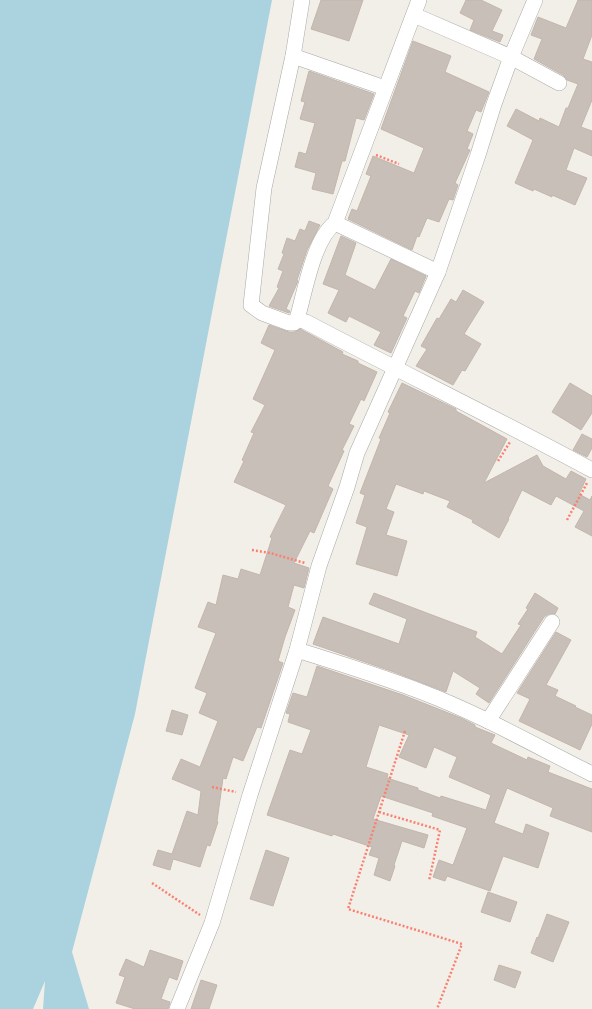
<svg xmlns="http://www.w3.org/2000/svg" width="592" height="1009" font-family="Barlow,sans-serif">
<rect width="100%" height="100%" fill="#f2efe9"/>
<path fill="#aad3df" d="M0,0h272l-137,714 -63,238 17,57h-46l2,-28 -12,28h-33z"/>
<g fill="#c7bfb8" stroke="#c4b6ab" fill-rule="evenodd">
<path d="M321,0h42l-14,41 -38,-12z"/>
<path d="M466,0h15l21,10 -10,21 11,4 -3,7 -30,-12 4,-10 -14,-7z"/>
<path d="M578,0h14v35l-9,24 9,3v38l-11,27 11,4v25l-18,-8 -8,22 21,8 -12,27 -23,-10v2l-18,-8 -1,2 -18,-8 18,-43 -26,-14 9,-17 23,12 1,-3 19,9 7,-19h2l10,-24 -11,-4 -4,-5 -29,-16 8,-20 -11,-4 7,-18 28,11z"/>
<path d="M413,41l38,15 -6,16 44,20 -8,20 -5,-2 -9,21 6,3 -6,15 3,1 -15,33 3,2 -5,15 -4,-1 -10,23 -12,-4 -8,19 -2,-1 -5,14 -64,-31 4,-10 5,2 14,-35 -5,-2 7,-18 41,17 10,-25 -43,-19z"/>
<path d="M309,71l65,23 -10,26 -8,-2 -11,43h-3l-9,33 -21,-5 4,-16 -21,-6 4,-15 7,2 9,-31 -15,-4 5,-17 -4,-1z"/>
<path d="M309,221l11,4 -13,25 -10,30 1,1 -12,28 4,2 -1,2 -20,-7 10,-18 -2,-1 6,-16 -5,-2 6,-15 -2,-1 5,-15 8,3 5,-12 5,2z"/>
<path d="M341,236l15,7 -11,32 30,15 16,-31 35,17 -7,17 -4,-2 -12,25 4,2 -16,35 -17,-8 7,-13 -32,-16 -3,6 -18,-9 11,-23 -16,-6z"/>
<path d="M463,290l21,12 -20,32 17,10 -16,27 -3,-1 -9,15 -37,-19 11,-17 -6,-3 16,-28 2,1 12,-20 5,3z"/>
<path d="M269,325l20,7h5l6,-3 2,1 41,22 -1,2 16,7v2l19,9 -13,29 -3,-2 -12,25 5,2 -12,24 2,1 -16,35 5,3 -19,44 -4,-2 -16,32 15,5 -5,20 -10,-3 -6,22 7,3 -10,27 -7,24 5,2 -22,65 -4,-1 -14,34 -10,-4 -7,22 -3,-1 -6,43 1,1 -8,24 -3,-1 -7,22 -27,-8 -3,11 -17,-5 5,-15 14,4 15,-43 11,4 3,-24 -29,-12 9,-20 19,8 18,-46 -19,-8 8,-20 -12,-5 21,-55 -18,-6 10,-25 8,3 7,-30 15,4 3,-10 19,6 12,-37 -2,-1 16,-32 -52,-23 10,-21 -2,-1 12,-27 -3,-1 14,-27 -12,-6 22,-49 -14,-7z"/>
<path d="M402,383l54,26v2l51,28 -23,44 53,-28 6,11 23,13 5,-8 15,8 -7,15 11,6 2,-4v40l-17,-9 9,-16 -28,-15 -5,9 -29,-15 -14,29h1l-10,19 -27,-16 1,-2 -26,-13 3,-6 -26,-10 -1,3 -27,-10 -10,25 8,3 -8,23 21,6 -10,35 -41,-12 11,-37 -11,-4 9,-28 -5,-2 21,-54 -2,-1 11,-25 -2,-1z"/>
<path d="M570,383l22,13v17l-11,17 -29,-18z"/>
<path d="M582,434l10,5v9l-5,9 -14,-7z"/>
<path d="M374,593l103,39 -2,5 27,17 19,-29 -3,-1 10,-15 -2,-1 9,-15 23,15 -3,6h-7l-4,3 -55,86 -13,-9 4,-6 -27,-17 -7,21 -52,-20 -81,-28 10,-27 76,27 8,-25 -38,-15z"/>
<path d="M556,632l15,8 -25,45 12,5 -3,6 21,10 -1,1 17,8v9l-12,26 -61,-29 11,-22 -13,-6z"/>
<path d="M317,666l86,29 58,23 14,7v2l20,8 -4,8 36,17 1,-3 22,9 -2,6 44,17v43l-42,-16 3,-8 -46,-20 -13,35 29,11 3,-10 23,9 -11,35 -35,-12 -13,35 -43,-15 -2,5 -12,-4 6,-17 14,5 14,-37 -35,-12 1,-3 -52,-17 -8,23 55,16 -4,13 -22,-7 -8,24 1,1 -5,15 -16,-6 5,-17 -10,-3 3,-8 -39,-13 -1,2 -65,-21 23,-65 12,4 9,-24 -23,-8 2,-8 -4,-1 7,-20 14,4zM379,725l30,10 -10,22 27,11 8,-21 23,10 -8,20 42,18 -5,15 -45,-14 -1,2 -22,-8v-2l-31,-10 1,-4 -22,-7z"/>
<path d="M172,710l16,5 -6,20 -16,-4z"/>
<path d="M266,850l23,8 -16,48 -23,-7z"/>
<path d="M488,892l29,10 -7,20 -29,-10z"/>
<path d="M547,914l22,8 -16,40 -22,-9 6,-16 1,1z"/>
<path d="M150,950l33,11 -6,19 -8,-3 -8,22 9,3 -2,7h-33l-19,-6 9,-26 -6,-2 7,-16 18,8z"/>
<path d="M499,965l22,7 -6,16 -21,-8z"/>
<path d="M201,980l16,5 -8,24h-18z"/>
</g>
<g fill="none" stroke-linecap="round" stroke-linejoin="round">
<g stroke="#a9a9a9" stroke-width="16">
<g id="minor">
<path d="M302,0l-9,56 -29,132 -13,117 11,8 27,10h5l3,-4 9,3c95,50 192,97 286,148"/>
<path d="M414,15l97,42 48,26"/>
<path d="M293,56l92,32"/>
<path d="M335,223l103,49"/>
<path d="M297,319c8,-27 16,-79 38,-96l84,-223"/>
<path d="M297,650c42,13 84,26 125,42 58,22 114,54 170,82"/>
<path d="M488,721l64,-99"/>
<path d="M177,1009l35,-86 38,-128 47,-145 22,-84 28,-79 10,-34 81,-181 40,-117 16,-51 17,-47 24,-57"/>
</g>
</g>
<g stroke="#fa8072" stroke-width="2.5" stroke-dasharray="2 2" stroke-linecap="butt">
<path d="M376,155l23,9"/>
<path d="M498,461l12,-19"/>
<path d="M567,520l20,-37"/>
<path d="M252,550l18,3 35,10"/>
<path d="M405,731l-57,178 114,35 -25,65"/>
<path d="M212,787l24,5"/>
<path d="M379,812l61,18 -11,51"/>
<path d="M152,883l48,32"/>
</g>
<use href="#minor" stroke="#fff" stroke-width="15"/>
</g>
</svg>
